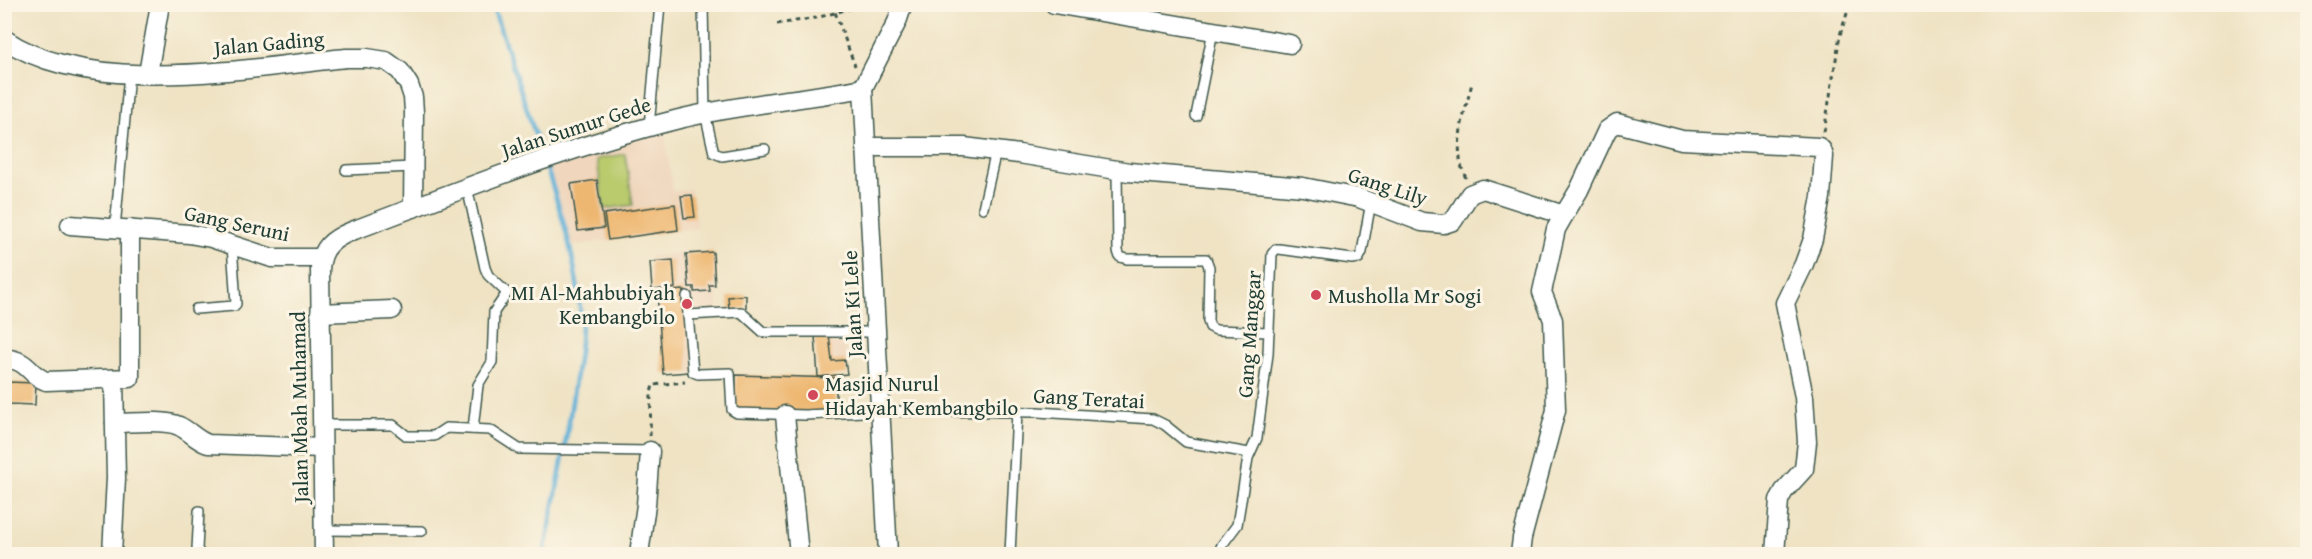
<svg xmlns="http://www.w3.org/2000/svg" width="2312" height="559" font-family="'Gentium Book Plus',serif">
<rect width="100%" height="100%" fill="#fcf5e5"/>
<filter id="ink" filterUnits="userSpaceOnUse"><feTurbulence type="fractalNoise" baseFrequency=".0167" numOctaves="2"/><feDisplacementMap in="SourceGraphic" scale="12" xChannelSelector="R" yChannelSelector="G"/><feConvolveMatrix kernelMatrix="1 2 1 2 8 2 1 2 1" color-interpolation-filters="sRGB"/></filter>
<filter id="wash" filterUnits="userSpaceOnUse"><feTurbulence type="fractalNoise" baseFrequency=".008" numOctaves="4" result="noise"/><feDisplacementMap in="SourceGraphic" scale="24" xChannelSelector="R" yChannelSelector="G"/><feGaussianBlur stdDeviation="1.35" result="paint"/><feColorMatrix in="noise" values="0 0 0 0 0 0 0 0 0 0 0 0 0 0 0 0 0 1.4 0 .05"/><feComposite in="paint" operator="in"/></filter>
<g filter="url(#wash)">
<rect width="100%" height="100%" fill="#efe3c4"/>
<g fill="#efd6bc">
<path d="M664,129l9,63 18,-3 6,39 -128,18 -23,-81z"/>
<path d="M714,251l5,65 -25,3 4,53 -36,2 -6,-83h-5l-2,-35z"/>
<path d="M814,333l59,2v6l-28,2 2,31 -29,3z"/>
</g>
<path fill="#bacb6e" stroke="#6c8451" stroke-width="1.5" d="M625,154l8,51 -29,4 -7,-50z"/>
<g fill="none" stroke-linecap="round" stroke-linejoin="round">
<g stroke="#5cafd7" stroke-width="4.5">
<path d="M492,4l50,151"/>
<path d="M544,554c11,-55 23,-111 30,-167 3,-21 7,-42 7,-63 -2,-56 -19,-109 -36,-161"/>
</g>
</g>
<g id="blocks">
<g fill="#eeb771">
<path d="M597,180l7,48 -26,3 -7,-47z"/>
<path d="M692,195l3,22 -11,1 -3,-22z"/>
<path d="M675,204l3,26 -70,10 -4,-26z"/>
<path d="M713,252l2,33h-6l1,6 -16,1v-5h-5l-3,-33z"/>
<path d="M673,260l2,28 -23,2 -2,-28z"/>
<path d="M683,290l6,82 -26,2 -6,-82z"/>
<path d="M746,295v13l-17,1 -1,-12z"/>
<path d="M829,334l3,27 13,-1 2,14 -29,3 -3,-41z"/>
<path d="M736,375l100,3v35l-101,-2z"/>
<path d="M7,382l29,1 -1,22 -28,-1z"/>
</g>
</g>
</g>
<g filter="url(#ink)">
<use href="#blocks" fill-opacity="0" stroke="#3e564a" stroke-width="1.5"/>
<g fill="none" stroke-linecap="round" stroke-linejoin="round">
<g stroke="#3e564a" stroke-width="12">
<g id="service">
<path d="M703,4l2,109 9,40 8,3 43,-7"/>
<path d="M1196,116l17,-85"/>
<path d="M649,127l11,-123"/>
<path d="M346,170l67,-3"/>
<path d="M1117,170l1,81 2,6 7,2h79l3,8 -1,54 2,6 6,3 53,2"/>
<path d="M467,187l18,81 3,7 19,18 -13,19 -2,50 -14,23 -5,44"/>
<path d="M983,208l13,-57"/>
<path d="M115,228l14,-154"/>
<path d="M687,296l1,19 53,-3 22,20h114"/>
<path d="M196,309l38,-3 2,-2 -4,-59"/>
<path d="M688,315l5,57 5,2 32,-1 2,37 5,3 69,2 75,-4 156,1 116,7 12,6 21,17 63,11"/>
<path d="M322,425h71l14,11h27l12,-8 44,2 29,19 131,2"/>
<path d="M199,511l-2,38 3,5"/>
<path d="M324,530l98,1"/>
<path d="M1010,554l7,-142"/>
<path d="M1218,554l4,-9 15,-20 11,-67 9,-20 11,-84 4,-100 4,-5h3l73,10 7,-1 3,-6 9,-50"/>
</g>
</g>
<g stroke="#3e564a" stroke-width="21">
<g id="minor">
<path d="M1054,4l236,40"/>
<path d="M4,39c86,59 243,29 342,19h21l19,3 14,10 9,14 4,12 1,15 -1,96"/>
<path d="M148,74l12,-70"/>
<path d="M863,88l25,466"/>
<path d="M863,88l34,-66 6,-18"/>
<path d="M866,147h98l55,7 110,18 174,15 56,11 63,24 22,2 9,-3 17,-27 13,-5 81,26 15,-25 28,-60 10,-7 65,17 137,7 3,3 2,6 -3,41 -8,42 -9,25 -19,39 19,94 3,45 -3,27 -20,22 -5,9 -4,54"/>
<path d="M70,225l119,9 22,4 61,20h49"/>
<path d="M320,313l72,-3"/>
<path d="M4,358c27,3 23,16 42,23l84,-3v-149"/>
<path d="M785,415l14,139"/>
<path d="M115,423c17,0 50,-4 64,3 11,5 17,14 29,18l114,4"/>
<path d="M112,554l4,-76 -2,-98"/>
<path d="M324,554l-4,-284c1,-22 12,-31 32,-39 108,-41 215,-84 327,-112 59,-15 123,-19 184,-31"/>
<path d="M639,554l7,-49 4,-54"/>
<path d="M1520,554l2,-16 34,-128 -3,-90 -11,-28 14,-63 8,-14"/>
</g>
</g>
<g stroke="#3e564a" stroke-width="3" stroke-dasharray="4.5 4.5" stroke-linecap="butt">
<path d="M832,4l23,62"/>
<path d="M777,24l39,-6 51,-14"/>
<path d="M1824,132l16,-97 10,-31"/>
<path d="M1466,178c-15,-29 -1,-65 6,-95"/>
<path d="M650,436l1,-43 2,-8 32,-3"/>
</g>
<use href="#service" stroke="#fff" stroke-width="9"/>
<use href="#minor" stroke="#fff" stroke-width="18"/>
</g>
</g>
<g fill="#d1495b" stroke="#fcf5e5" stroke-width="2">
<circle cx="1316" cy="295" r="6"/>
<circle cx="687" cy="304" r="6"/>
<circle cx="813" cy="395" r="6"/>
</g>
<g text-anchor="middle" dominant-baseline="central" stroke-width="6" stroke-linejoin="round" paint-order="stroke">
<g font-size="21" fill="#1f3d34" stroke="#fcf5e5">
<text transform="translate(269 43) rotate(-5)">Jalan Gading</text>
<text transform="translate(576 127) rotate(-18)">Jalan Sumur Gede</text>
<text transform="translate(1388 186) rotate(18)">Gang Lily</text>
<text transform="translate(237 223) rotate(12)">Gang Seruni</text>
<text transform="translate(852 304) rotate(-93)">Jalan Ki Lele</text>
<text transform="translate(1249 334) rotate(-86)">Gang Manggar</text>
<text transform="translate(1089 398) rotate(3)">Gang Teratai</text>
<text transform="translate(299 407) rotate(-91)">Jalan Mbah Muhamad</text>
</g>
<g font-size="21" fill="#1f3d34" stroke="#fcf5e5" text-anchor="start">
<text x="675" y="292" text-anchor="end">MI Al-Mahbubiyah<tspan x="675" dy="24">Kembangbilo</tspan></text>
<text x="1328" y="295">Musholla Mr Sogi</text>
<text x="825" y="383">Masjid Nurul<tspan x="825" dy="24">Hidayah Kembangbilo</tspan></text>
</g>
</g>
<rect width="2312" height="559" fill="none" stroke="#fcf5e5" stroke-width="24"/>
</svg>
